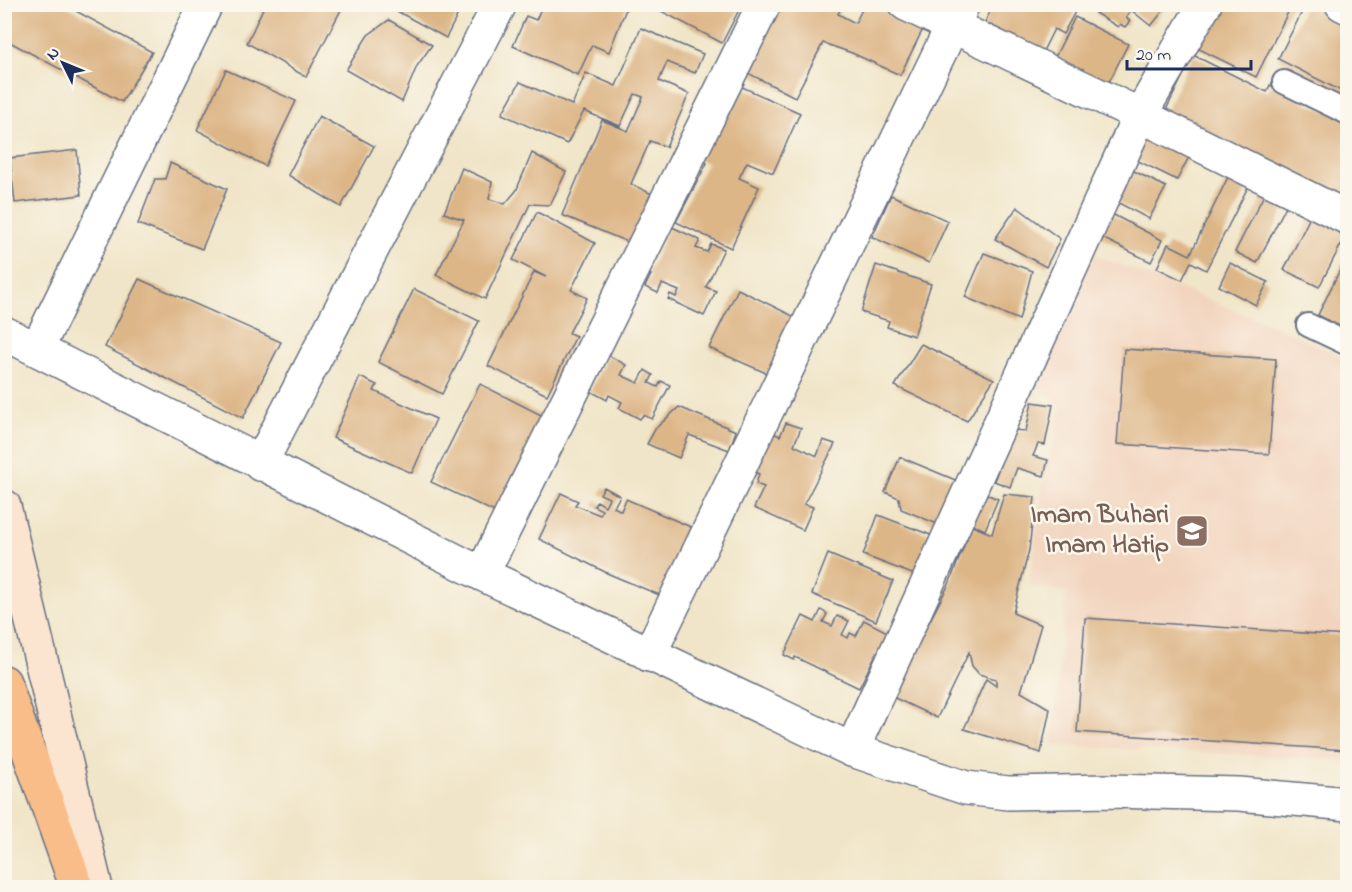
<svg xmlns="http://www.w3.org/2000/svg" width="1352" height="892" font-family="'Indie Flower',sans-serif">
<rect width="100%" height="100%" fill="#fbf7ec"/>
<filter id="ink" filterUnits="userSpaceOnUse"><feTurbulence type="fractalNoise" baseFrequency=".0167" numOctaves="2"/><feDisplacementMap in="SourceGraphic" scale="12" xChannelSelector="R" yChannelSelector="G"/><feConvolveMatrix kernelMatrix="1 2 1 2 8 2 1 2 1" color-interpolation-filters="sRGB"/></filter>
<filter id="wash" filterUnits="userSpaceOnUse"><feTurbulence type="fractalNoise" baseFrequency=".008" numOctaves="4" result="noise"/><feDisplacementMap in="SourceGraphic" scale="24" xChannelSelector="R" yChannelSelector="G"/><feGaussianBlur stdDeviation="1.35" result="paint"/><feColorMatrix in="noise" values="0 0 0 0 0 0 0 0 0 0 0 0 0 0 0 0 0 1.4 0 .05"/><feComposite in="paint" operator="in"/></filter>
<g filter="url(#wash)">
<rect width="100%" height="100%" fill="#f0e5c8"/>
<path fill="#f2d4be" d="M1088,252l192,76 67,31v401l-295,-15 14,-153 -37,-7 15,-109 18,-68 -32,-32z"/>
<g id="blocks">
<g fill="#ddb687">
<path d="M8,4h55l89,48 -30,50 -118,-63v-28z"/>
<path d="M265,4h79l-38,73 -59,-34z"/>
<path d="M384,4h79l-17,34z"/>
<path d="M543,4h85l-19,48 -17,-7 -14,30 -65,-29 13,-30 10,4z"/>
<path d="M659,4h83l-20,39 -65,-34z"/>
<path d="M773,4h70l-5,10 17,9 10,-19h24l37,19 -26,52 -48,-22 -29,-10 -28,54 -55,-28z"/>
<path d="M994,4h72l10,6 -13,24 -9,-5 -15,30 -58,-29z"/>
<path d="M1102,4h63l2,2 -16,20 -20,-16 -5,7 4,4 -5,6 -5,-3 -2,3 -23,-14z"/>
<path d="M1214,4h78l-36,73 -63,-31z"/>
<path d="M1306,4h17l24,13v77l-69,-35z"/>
<path d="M1075,17l53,27 -20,40 -53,-27z"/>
<path d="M389,20l43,25 -15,21 -15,36 -56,-32 22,-35z"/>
<path d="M641,28l62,26 -8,19 -28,-11 -8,19 30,13 -23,53 -16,-6 -19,43 21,10 -22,49 -68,-28 40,-95 26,11 15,-34 -8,-3 -15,32 -36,-15 -17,33 -65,-30 18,-32 52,23 14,-32 30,13z"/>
<path d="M1193,55l74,37 3,-7 40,20 37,13v88l-183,-92z"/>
<path d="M226,70l70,31 -31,65 -68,-36z"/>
<path d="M740,86l60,27 -27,60 -26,-11 -8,16 20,9 -28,61 -55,-26 31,-59 -12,-6z"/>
<path d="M319,116l55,30 -33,61 -53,-32z"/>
<path d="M1149,124l45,23 -17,33 -45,-22z"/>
<path d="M77,150l4,45 -66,8 -5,-45z"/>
<path d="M532,153l34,19 -16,33 -20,-1 -45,95 -49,-24 28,-55 -20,-7 18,-45 30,14 -3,17 16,5 11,-13z"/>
<path d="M170,163l57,26 -25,60 -64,-25 17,-45h10z"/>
<path d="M1128,168l38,19 -17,32 -36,-19z"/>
<path d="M1230,173l20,10 -44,87 -15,-8 -9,18 -25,-12 11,-24 22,11z"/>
<path d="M1267,189l22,11 -32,63 -22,-11z"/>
<path d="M891,195l57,26 -19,42 -57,-26z"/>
<path d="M1017,207l43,32 -14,28 -51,-28z"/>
<path d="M537,212l58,31 -24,47 16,8 -18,35 7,3 -29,59 -59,-29 46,-94 12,5 -33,-17z"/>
<path d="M1110,213l52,27 -11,22 -53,-26z"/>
<path d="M1311,215l36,18 -28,54 -35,-17z"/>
<path d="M670,226l30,14 -4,8 11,4 4,-8 13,5 -18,38 10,4 -12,25 -36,-17 2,-5 6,3 3,-6 -17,-7 -4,9 -13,-6 6,-12 -3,-1z"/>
<path d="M984,253l48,18 -13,49 -54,-23z"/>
<path d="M1347,255v75l-29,-15z"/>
<path d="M1230,263l38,19 -12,23 -37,-19z"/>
<path d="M876,265l55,19 -17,52 -27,-9 2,-6 -28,-9z"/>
<path d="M139,279l142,63 -38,76 -138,-71z"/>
<path d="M414,289l65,32 -37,73 -64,-32z"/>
<path d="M738,289l61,30 -26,57 -64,-28z"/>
<path d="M921,344l73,35 -27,42 -72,-35z"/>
<path d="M1124,349l152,10 -7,95 -152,-10z"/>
<path d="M608,355l18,10 -5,10 17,8 7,-13 8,5 -4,8 9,4 3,-6 9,4 -18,34 -9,-4 -3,4 -21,-11 3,-6 -13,-7 -2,5 -17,-9z"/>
<path d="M360,377l17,8 -3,6 62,28 -24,54 -79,-35z"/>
<path d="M480,384l69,35 -48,96 -70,-33z"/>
<path d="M1032,402l21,3 -8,40 -7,-1 -5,12 15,4 -4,16 -27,-8 -7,19 -16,-6 19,-51 13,1z"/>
<path d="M679,407l57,24 -7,19 -40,-15 -10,23 -32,-14 9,-16z"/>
<path d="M786,423l15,5 -7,17 23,11 6,-16 12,4 -31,60 9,3 -10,23 -49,-22 10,-21 -8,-3 3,-10 -11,-5 20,-38 12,5z"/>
<path d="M900,457l65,27 -18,44 -46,-19 -2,-11 -14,-6z"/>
<path d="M604,487l16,9 -6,11 7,4 5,-12 74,32 -31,68 -60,-25 -70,-35 22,-46 17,8 -3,4 25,10 2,-5 -8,-4 3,-5 8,5 4,-8 -9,-4z"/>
<path d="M974,489l24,10 -13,31 -24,-11z"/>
<path d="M1004,494l31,3 -6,53 -16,63 28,12 -20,67 29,17 -9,44 -77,-24 22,-50 10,7v-7l-17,-5 -7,-8 -3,-14 -32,66 -55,-26 35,-47 32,-61 23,-58 20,8z"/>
<path d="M878,515l58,22 -16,40 -57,-22z"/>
<path d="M828,554l65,27 -17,40 -64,-27z"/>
<path d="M821,610l6,4 -4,8 9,4 5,-10 12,5 -7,14 6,3 2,-5 6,3 8,-16 31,16 -10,19 -8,-3 -18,36 -64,-31 -1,3 -10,-5 19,-39 12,6z"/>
<path d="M1085,618l262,18v114l-270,-18z"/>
</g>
</g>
</g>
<g filter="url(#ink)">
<use href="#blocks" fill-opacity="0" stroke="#666f83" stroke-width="1.5"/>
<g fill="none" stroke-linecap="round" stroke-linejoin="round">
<g stroke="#666f83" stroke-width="26">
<g id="service">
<path d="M1284,82l64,31"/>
<path d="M1308,325l40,19"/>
</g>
</g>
<g stroke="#666f83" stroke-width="36">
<g id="minor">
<path d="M906,4l234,111 208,103"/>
<path d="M1342,4l6,3"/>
<path d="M37,349l169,-345"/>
<path d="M260,464l240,-460"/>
<path d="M482,574l282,-570"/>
<path d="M649,655l314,-651"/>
<path d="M852,750l288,-635 65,-111"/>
</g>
</g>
<g stroke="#666f83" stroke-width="36">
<path id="tertiary" d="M4,333l478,241 370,176 114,38 42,5 100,-2 131,3 109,10"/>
</g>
<g stroke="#666f83" stroke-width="36">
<path id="secondary" d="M4,506l92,382"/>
</g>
<g stroke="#666f83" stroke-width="36">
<path id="trunk" d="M4,682l73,206"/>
</g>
<use href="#service" stroke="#fff" stroke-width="22"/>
<use href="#minor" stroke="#fff" stroke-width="33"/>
<use href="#tertiary" stroke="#fff" stroke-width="33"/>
<use href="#secondary" stroke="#fce5d0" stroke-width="33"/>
<use href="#trunk" stroke="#f8bd89" stroke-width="33"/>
</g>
</g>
<defs>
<g id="school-square" transform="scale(1.725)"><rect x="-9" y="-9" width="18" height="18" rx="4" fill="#8d6e63" stroke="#fbf7ec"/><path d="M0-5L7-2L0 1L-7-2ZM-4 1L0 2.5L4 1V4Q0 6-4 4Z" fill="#fff"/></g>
</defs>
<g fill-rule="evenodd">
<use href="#school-square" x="1192" y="531"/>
</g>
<g text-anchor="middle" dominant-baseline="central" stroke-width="5" stroke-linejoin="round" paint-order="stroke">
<g font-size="26" font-weight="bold" fill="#785e54" stroke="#fbf7ec" text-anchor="end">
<text x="1169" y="516">Imam Buhari<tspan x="1169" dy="30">Imam Hatip</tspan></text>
</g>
</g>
<rect width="1352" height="892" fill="none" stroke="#fbf7ec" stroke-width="24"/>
<g transform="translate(63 63) rotate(313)" stroke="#fbf7ec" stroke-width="4.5" paint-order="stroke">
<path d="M0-4.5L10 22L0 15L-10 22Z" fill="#1b2f5e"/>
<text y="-9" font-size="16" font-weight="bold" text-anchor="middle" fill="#1b2f5e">N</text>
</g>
<path d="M1127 60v9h124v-9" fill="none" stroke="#1b2f5e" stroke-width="3"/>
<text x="1136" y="60" font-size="18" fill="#1b2f5e" stroke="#fbf7ec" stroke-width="4.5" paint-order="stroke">20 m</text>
</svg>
